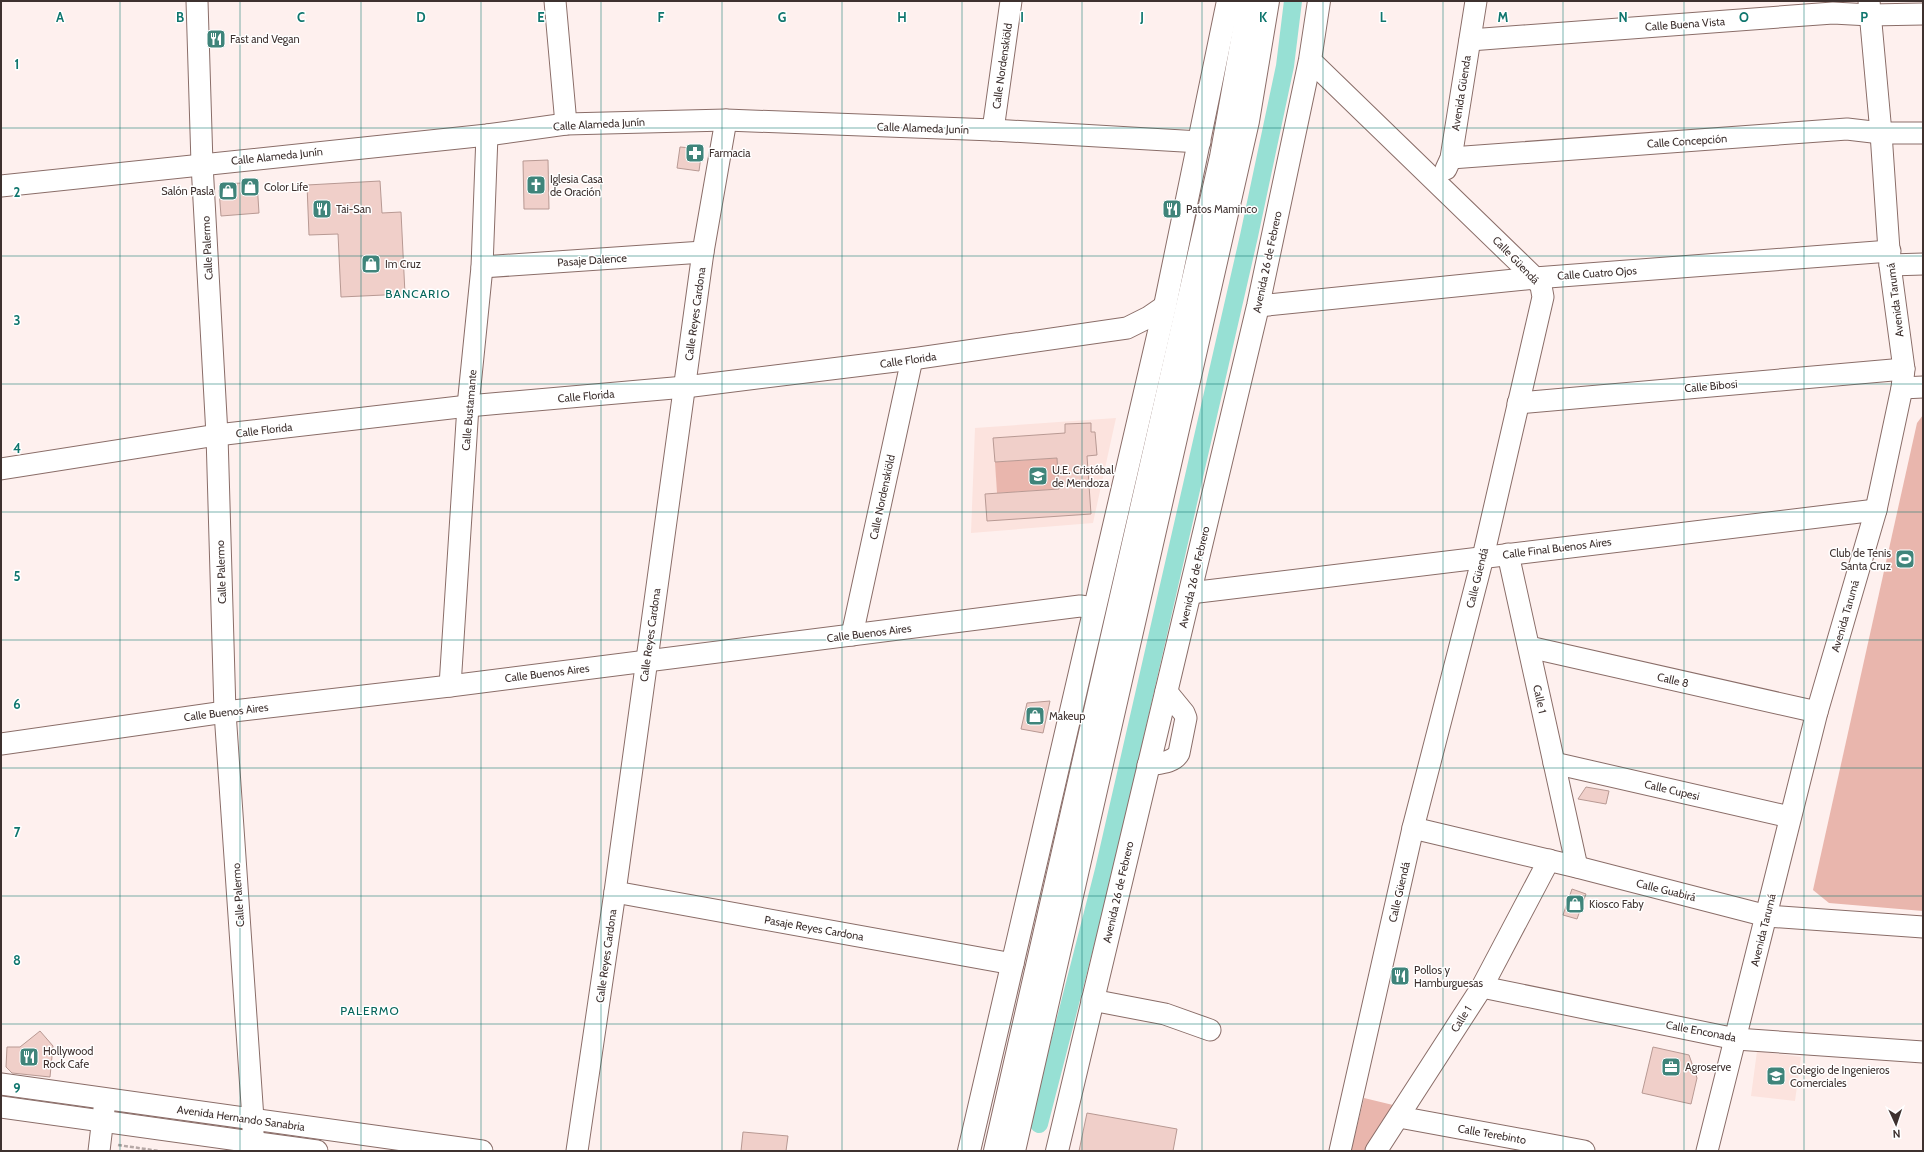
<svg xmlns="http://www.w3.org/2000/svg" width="1924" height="1152" font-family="Cabin,sans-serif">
<rect width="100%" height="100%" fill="#fef0ee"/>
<g fill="#fce3de">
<path d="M1116,418l-23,105 -122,10 4,-105z"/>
<path d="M1757,1051l44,6 -6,44 -44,-5z"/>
</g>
<g fill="#e9b6ad">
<path d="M1923,415v496l-94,-8 -16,-13 104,-467z"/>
<path d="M1057,458l2,31 -62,4 -2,-31z"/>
<path d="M1364,1098l29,7 -29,46h-13z"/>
</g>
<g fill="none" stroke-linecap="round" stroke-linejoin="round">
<path stroke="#97e0d4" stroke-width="18" d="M1039,1124l65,-254 145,-634 36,-170 8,-65"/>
</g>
<g fill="#f0cfc9" stroke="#b89993">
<path d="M680,147l22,2 -3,22 -22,-3z"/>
<path d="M548,160l1,49h-25l-1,-48z"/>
<path d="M380,181l2,32 19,-1 4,82 -64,3 -3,-63 -29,1 -2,-50z"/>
<path d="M257,182l2,31 -38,3 -2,-26 7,-6z"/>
<path d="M1091,423v9h4l2,23 -10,1 4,58 -104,7 -2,-27 74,-5 -2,-31 -62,4 -2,-24 72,-5v-9z"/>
<path d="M1050,701l-7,32 -22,-4 6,-26z"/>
<path d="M1586,787l23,4 -3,13 -28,-5z"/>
<path d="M1572,889l14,5 -9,25 -14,-4z"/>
<path d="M40,1031l13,15 -3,31 -38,-4 -6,-6 1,-20h13z"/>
<path d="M1653,1047l36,8 8,23 -6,26 -49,-11z"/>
<path d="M1087,1113l90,16 -4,22h-94z"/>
<path d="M743,1132l45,4 -2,15h-45z"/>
</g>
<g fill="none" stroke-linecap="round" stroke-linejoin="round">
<g stroke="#8a6d68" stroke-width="23">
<g id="minor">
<path d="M197,1l5,163 15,271 8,277 28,407v23"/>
<path d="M555,1l11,123"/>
<path d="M1470,40l363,-27 37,2 53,-1"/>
<path d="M1310,60l225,218 6,8 2,11 -60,260 -70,271 -73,323"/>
<path d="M993,130l18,-129"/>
<path d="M1451,158l396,-29 34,4h42"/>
<path d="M1446,169l5,-11 25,-157"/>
<path d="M1,186l486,-51 79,-11 160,-4 267,10 207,12"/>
<path d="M1890,265l33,-1"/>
<path d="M482,267l221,-15"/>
<path d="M1258,306l277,-28 355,-27"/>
<path d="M1902,388l21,-1"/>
<path d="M1518,403l386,-34"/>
<path d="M1,469l216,-34 251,-29 217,-19 227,-28 215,-31 22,-11 16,-11"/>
<path d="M1508,554l69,313"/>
<path d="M1190,593l686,-83"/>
<path d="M852,635l60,-276"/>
<path d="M1529,647l288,65"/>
<path d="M450,686l18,-280 14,-139 5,-132"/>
<path d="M1,744l224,-32 225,-26 630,-80 14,2"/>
<path d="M1554,763l236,54"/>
<path d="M1148,765c11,-2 26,-2 31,-12l7,-35 -2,-5 -18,-22"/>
<path d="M1413,828l164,39 190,49 156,11"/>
<path d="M615,892l398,72"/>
<path d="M1482,987l254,52 187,13"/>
<path d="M1092,1000l73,14 45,16"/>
<path d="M1,1084l481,67"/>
<path d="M1,1107l316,44"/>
<path d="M1399,1117l185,34"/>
<path d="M99,1151l5,-42"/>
<path d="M577,1151l38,-259 88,-640 23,-132"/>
<path d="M1376,1151l106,-164 67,-127"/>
<path d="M1707,1151l110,-439 59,-202 26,-122 2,-19 -14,-104 -9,-132 -12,-132"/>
</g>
</g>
<g stroke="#8a6d68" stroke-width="24">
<g id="major">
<path d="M969,1151l196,-845 63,-305"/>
<path d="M995,1151l226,-994 28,-156"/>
<path d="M1014,1151l234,-1030 20,-120"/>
<path d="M1057,1151l201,-845 52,-246 9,-59"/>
</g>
</g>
<path stroke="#b6a8a6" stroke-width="2.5" stroke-dasharray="4 2" stroke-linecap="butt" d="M118,1145l41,6"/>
<use href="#minor" stroke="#fff" stroke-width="21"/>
<use href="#major" stroke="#fff" stroke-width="22"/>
</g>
<path fill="none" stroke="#0f766e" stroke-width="1" stroke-opacity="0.55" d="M120,1v1150M240,1v1150M361,1v1150M481,1v1150M601,1v1150M722,1v1150M842,1v1150M962,1v1150M1082,1v1150M1202,1v1150M1323,1v1150M1443,1v1150M1563,1v1150M1684,1v1150M1804,1v1150M1,128h1922M1,256h1922M1,384h1922M1,512h1922M1,640h1922M1,768h1922M1,896h1922M1,1024h1922"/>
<defs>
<g id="restaurant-square" transform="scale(1)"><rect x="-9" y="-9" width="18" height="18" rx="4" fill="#3f847a" stroke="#fff"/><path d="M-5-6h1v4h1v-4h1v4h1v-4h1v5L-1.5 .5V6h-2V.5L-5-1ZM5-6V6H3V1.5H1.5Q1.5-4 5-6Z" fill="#fff"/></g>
<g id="pharmacy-square" transform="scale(1)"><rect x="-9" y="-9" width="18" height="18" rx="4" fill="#3f847a" stroke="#fff"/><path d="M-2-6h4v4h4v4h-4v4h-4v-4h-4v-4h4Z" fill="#fff"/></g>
<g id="church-square" transform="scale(1)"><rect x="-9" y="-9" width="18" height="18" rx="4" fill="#3f847a" stroke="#fff"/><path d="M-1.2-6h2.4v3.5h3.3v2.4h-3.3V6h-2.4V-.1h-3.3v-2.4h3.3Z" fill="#fff"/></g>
<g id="shop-square" transform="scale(1)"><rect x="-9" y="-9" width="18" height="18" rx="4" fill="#3f847a" stroke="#fff"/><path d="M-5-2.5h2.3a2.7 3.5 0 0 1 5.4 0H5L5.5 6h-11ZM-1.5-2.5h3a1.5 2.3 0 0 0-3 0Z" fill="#fff"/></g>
<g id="school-square" transform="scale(1)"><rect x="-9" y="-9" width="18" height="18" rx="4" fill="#3f847a" stroke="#fff"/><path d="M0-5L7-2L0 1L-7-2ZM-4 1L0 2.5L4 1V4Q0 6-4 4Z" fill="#fff"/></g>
<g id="stadium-square" transform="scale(1)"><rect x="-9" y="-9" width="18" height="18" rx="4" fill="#3f847a" stroke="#fff"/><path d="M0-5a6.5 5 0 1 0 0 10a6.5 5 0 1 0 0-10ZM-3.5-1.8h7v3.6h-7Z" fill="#fff"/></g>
<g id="office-square" transform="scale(1)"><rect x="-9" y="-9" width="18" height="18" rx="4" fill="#3f847a" stroke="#fff"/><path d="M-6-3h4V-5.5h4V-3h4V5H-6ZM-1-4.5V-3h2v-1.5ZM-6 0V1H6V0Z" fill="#fff"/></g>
</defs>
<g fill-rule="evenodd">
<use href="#restaurant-square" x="216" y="39"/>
<use href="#pharmacy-square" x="695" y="153"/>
<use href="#church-square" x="536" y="185"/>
<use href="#shop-square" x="250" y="187"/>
<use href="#shop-square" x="228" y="191"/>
<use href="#restaurant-square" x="322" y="209"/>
<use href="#restaurant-square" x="1172" y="209"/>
<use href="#shop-square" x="371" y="264"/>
<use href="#school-square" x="1038" y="476"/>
<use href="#stadium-square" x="1905" y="559"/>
<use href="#shop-square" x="1035" y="716"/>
<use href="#shop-square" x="1575" y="904"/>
<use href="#restaurant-square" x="1400" y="976"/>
<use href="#restaurant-square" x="29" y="1057"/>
<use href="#office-square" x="1671" y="1067"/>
<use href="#school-square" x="1776" y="1076"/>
</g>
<g text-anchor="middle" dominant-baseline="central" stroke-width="3" stroke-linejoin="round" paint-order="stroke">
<g font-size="11" fill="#3e312f" stroke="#fff">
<text transform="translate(1685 24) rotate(-4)">Calle Buena Vista</text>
<text transform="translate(1002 66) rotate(-82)">Calle Nordenskiöld</text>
<text transform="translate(1461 93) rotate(-81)">Avenida Güenda</text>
<text transform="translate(599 124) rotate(-3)">Calle Alameda Junín</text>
<text transform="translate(923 128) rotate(2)">Calle Alameda Junín</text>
<text transform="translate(1687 141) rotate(-4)">Calle Concepción</text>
<text transform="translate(277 156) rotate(-6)">Calle Alameda Junín</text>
<text transform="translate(207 248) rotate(-93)">Calle Palermo</text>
<text transform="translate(592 260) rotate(-4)">Pasaje Dalence</text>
<text transform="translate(1516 260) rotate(46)">Calle Güendá</text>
<text transform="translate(1267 262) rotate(-78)">Avenida 26 de Febrero</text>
<text transform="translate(1597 273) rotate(-4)">Calle Cuatro Ojos</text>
<text transform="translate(1895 300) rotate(-97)">Avenida Tarumá</text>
<text transform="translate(695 314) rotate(-82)">Calle Reyes Cardona</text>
<text transform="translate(908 360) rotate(-8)">Calle Florida</text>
<text transform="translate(1711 386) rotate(-5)">Calle Bibosi</text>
<text transform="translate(586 396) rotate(-5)">Calle Florida</text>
<text transform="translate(469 410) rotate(-85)">Calle Bustamante</text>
<text transform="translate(264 430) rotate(-7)">Calle Florida</text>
<text transform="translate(882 497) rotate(-78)">Calle Nordenskiöld</text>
<text transform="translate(1557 548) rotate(-7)">Calle Final Buenos Aires</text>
<text transform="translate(221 572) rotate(-92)">Calle Palermo</text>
<text transform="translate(1194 577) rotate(-77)">Avenida 26 de Febrero</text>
<text transform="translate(1477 578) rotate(-76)">Calle Güendá</text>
<text transform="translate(1845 616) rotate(-74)">Avenida Tarumá</text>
<text transform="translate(869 633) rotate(-7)">Calle Buenos Aires</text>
<text transform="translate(650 635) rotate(-82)">Calle Reyes Cardona</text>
<text transform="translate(547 673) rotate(-7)">Calle Buenos Aires</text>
<text transform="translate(1673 680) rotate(13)">Calle 8</text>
<text transform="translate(1540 699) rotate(78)">Calle 1</text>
<text transform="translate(226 712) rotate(-7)">Calle Buenos Aires</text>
<text transform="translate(1672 790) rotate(13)">Calle Cupesi</text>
<text transform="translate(1666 890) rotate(14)">Calle Guabirá</text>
<text transform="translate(1118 892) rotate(-77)">Avenida 26 de Febrero</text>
<text transform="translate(1399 892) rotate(-77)">Calle Güendá</text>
<text transform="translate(238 895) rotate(-94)">Calle Palermo</text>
<text transform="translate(814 928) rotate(10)">Pasaje Reyes Cardona</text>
<text transform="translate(1763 930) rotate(-76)">Avenida Tarumá</text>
<text transform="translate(606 956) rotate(-82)">Calle Reyes Cardona</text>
<text transform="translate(1461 1019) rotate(-58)">Calle 1</text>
<text transform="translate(1701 1031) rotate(11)">Calle Enconada</text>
<text transform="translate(241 1118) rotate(8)">Avenida Hernando Sanabria</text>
<text transform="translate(1492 1134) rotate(10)">Calle Terebinto</text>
</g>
<g font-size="11" fill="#3e312f" stroke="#fff" text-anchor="start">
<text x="230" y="39">Fast and Vegan</text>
<text x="709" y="153">Farmacia</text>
<text x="550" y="179">Iglesia Casa<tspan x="550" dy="13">de Oración</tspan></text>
<text x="264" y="187">Color Life</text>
<text x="214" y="191" text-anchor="end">Salón Pasla</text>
<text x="336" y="209">Tai-San</text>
<text x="1186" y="209">Patos Maminco</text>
<text x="385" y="264">Im Cruz</text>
<text x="1052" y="470">U.E. Cristóbal<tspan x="1052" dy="13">de Mendoza</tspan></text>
<text x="1891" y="553" text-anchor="end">Club de Tenis<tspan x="1891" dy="13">Santa Cruz</tspan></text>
<text x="1049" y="716">Makeup</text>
<text x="1589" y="904">Kiosco Faby</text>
<text x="1414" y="970">Pollos y<tspan x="1414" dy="13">Hamburguesas</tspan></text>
<text x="43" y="1051">Hollywood<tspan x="43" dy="13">Rock Cafe</tspan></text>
<text x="1685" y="1067">Agroserve</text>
<text x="1790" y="1070">Colegio de Ingenieros<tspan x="1790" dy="13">Comerciales</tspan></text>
</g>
<g font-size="12" letter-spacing="1" fill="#06655b" stroke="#fff">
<text x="418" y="293">BANCARIO</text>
<text x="370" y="1010">PALERMO</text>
</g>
</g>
<g font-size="13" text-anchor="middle" font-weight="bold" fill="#0f766e" stroke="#fff" stroke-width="3" stroke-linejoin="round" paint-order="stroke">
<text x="60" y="22">A</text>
<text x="180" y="22">B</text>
<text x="301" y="22">C</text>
<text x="421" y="22">D</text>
<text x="541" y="22">E</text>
<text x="661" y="22">F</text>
<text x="782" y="22">G</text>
<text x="902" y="22">H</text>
<text x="1022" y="22">I</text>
<text x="1142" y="22">J</text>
<text x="1263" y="22">K</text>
<text x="1383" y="22">L</text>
<text x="1503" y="22">M</text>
<text x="1623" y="22">N</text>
<text x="1744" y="22">O</text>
<text x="1864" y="22">P</text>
<text x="17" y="69">1</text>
<text x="17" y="197">2</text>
<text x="17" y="325">3</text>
<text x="17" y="453">4</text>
<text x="17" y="581">5</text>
<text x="17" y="709">6</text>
<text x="17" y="837">7</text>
<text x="17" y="965">8</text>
<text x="17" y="1093">9</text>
</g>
<rect width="1924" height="1152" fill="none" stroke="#3e312f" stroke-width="4"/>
<g transform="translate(1896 1124) rotate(177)" stroke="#ffffff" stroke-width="3" paint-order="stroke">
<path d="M0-3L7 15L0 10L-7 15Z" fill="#3e312f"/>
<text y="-6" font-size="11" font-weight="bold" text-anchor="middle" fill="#3e312f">N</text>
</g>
</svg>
